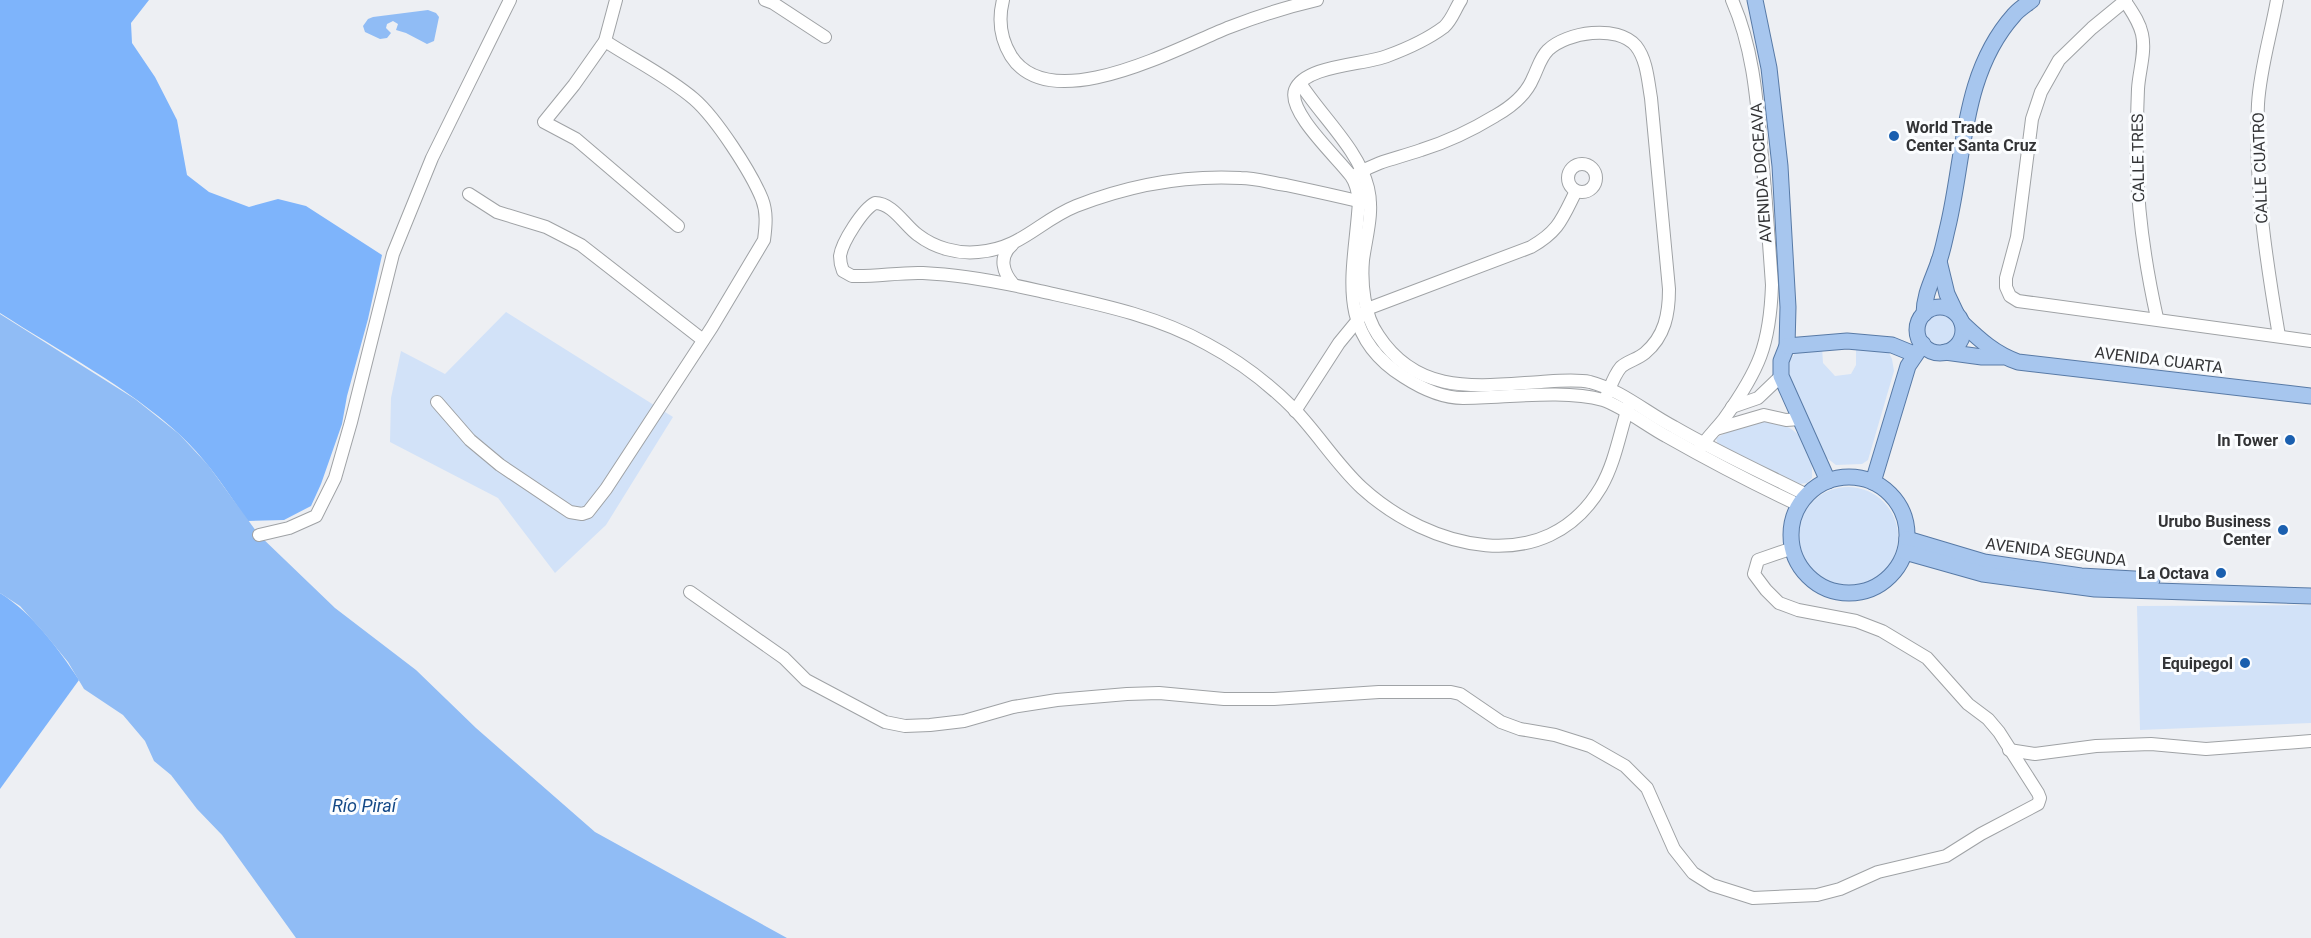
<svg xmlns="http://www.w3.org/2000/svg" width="2311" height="938" font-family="Roboto,sans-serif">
<rect width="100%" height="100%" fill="#edeff3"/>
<g fill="#d2e2f8">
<circle cx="1940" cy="329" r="17"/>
<path d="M506,312l167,105 -67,108 -51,48 -57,-75 -108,-56 1,-44 10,-47 44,23z"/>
<path d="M1856,346l32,5 4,8 2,12 -26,89 -6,4 -26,1 -9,-7 -38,-81v-16l8,-10 25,-4 1,16 12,13 16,-2 5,-9z"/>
<path d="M1763,420c34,4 50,23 49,58l-5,5 -8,1 -81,-39 -2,-7 12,-6z"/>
<circle cx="1848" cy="537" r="50"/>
<path d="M2311,605v118l-171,7 -3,-124z"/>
</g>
<g fill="#7eb4fb">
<path d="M0,0h149l-18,23 1,20 23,34 22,43 10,55 22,17 40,15 29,-8 28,7 76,49 -14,64 -21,77 -5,28 -21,60 -10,22 -27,14 -37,1c-20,-31 -41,-62 -68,-87 -51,-47 -120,-83 -179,-121z"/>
<path d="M0,593c33,21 57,54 79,87l-79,109z"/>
</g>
<g fill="#90bcf5">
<path d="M428,10l8,3 3,4 -5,24 -7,3 -21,-11 -10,-3 2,-6 -5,-3 -6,3 -1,4 5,5 -4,5 -7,1 -15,-7 -2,-6 5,-7 5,-2z"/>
<path d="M0,314l135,85 44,35 29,31 51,70 76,73 81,62 60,58 119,104 192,106h-491l-74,-103 -25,-26 -26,-34 -17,-14 -9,-20 -22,-26 -39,-26 -16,-27 -23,-28 -25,-28 -20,-13z"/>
</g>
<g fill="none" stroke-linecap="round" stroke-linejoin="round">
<g stroke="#9fa2a5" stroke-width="14">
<g id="minor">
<path d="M616,0l-11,41 -31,44 -30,37 32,17 102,87"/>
<path d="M765,0l8,3 52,34"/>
<path d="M1003,0c-5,20 -3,38 8,56 40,63 170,-10 219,-29 28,-11 57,-20 87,-27"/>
<path d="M1461,0c-6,9 -9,20 -17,27 -16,12 -38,22 -57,29 -23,9 -82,9 -92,34 -8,22 43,68 56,86 5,7 7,17 8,25 -4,69 -27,131 45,176 17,11 38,21 59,21 42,0 100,-9 140,2 17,5 46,27 63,36 44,25 88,48 133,69"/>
<path d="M2126,0l-34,28 -33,32 -18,32 -9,27 -15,118 -11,41v9l4,9 8,5 293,40"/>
<path d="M2277,0c-6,34 -17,69 -19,104 -4,78 8,155 21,232"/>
<path d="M2125,1c7,11 14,20 17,33 4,18 -3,37 -4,55 -1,26 -2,52 -1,78 1,52 9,101 20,151"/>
<path d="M1300,83c21,33 59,67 68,105 6,24 -2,49 -5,72 -2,23 1,55 15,75 40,61 99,51 163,47 15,-1 34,-3 49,0 31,8 57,31 84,45 43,25 89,46 133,68"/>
<circle cx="1582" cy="178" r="14"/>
<path d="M1357,174c24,-14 38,-15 64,-24 26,-8 51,-20 74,-34 16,-9 31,-21 38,-38 5,-10 7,-20 15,-28 19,-18 69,-26 88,-4 11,14 12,35 15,52l18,191c0,25 -4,47 -24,64 -7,6 -17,8 -24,14 -7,8 -11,21 -15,30"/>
<path d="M469,194l28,18 49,15 35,18 122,95"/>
<path d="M1370,204c-28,-7 -56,-13 -84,-19 -15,-2 -30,-7 -45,-7 -56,-3 -114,8 -165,28 -37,15 -55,43 -98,46 -21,2 -43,-4 -60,-17 -13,-9 -25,-32 -43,-32 -12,6 -33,39 -35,53 0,5 1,10 3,15l9,5c24,1 48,-4 71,-3 40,2 78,9 117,18 58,13 115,24 167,53 32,17 62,40 87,65 24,25 43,56 68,79 67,61 184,92 239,-1 15,-26 19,-57 29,-85"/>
<path d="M1012,245c-14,12 -9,28 2,40"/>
<path d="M437,402l33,38 30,25 70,47 12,2 6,-2 18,-23 106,-162 52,-87c2,-15 3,-28 -2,-41 -11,-27 -46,-81 -68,-100 -27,-23 -60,-39 -89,-58"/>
<path d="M1732,407l26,-9 23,-22"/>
<path d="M1295,411l44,-68 28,-34 164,-62c28,-16 31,-28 45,-56"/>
<path d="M1716,429l48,-14 22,5 14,-1"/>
<path d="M1700,448c7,-10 16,-19 24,-29 35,-49 46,-74 48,-134 -3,-43 -6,-86 -10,-128 -5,-54 -8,-107 -30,-157"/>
<path d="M259,535l30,-7 27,-12 19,-38 16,-56 42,-168 39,-96 78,-158"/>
<path d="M690,592l94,66 22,22 79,42 20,4 25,-1 34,-4 49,-14 44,-7 70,-6 32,-1 65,6h50l105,-7h72l9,2 41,28 19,7 35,6 35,11 35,20 22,22 27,61 19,24 19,12 41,13 64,-3 23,-6 38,-17 68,-16 35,-22 57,-30 2,-6 -2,-5 -39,-61 -11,-13 -20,-15 -41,-46 -45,-27 -26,-10 -58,-11 -19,-7 -13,-13 -12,-16 4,-14 35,-12"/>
<path d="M2009,750l26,4 61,-8 55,-2 55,5 105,-8"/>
</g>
</g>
<g stroke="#587aa6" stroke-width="17">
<g id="major">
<path d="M1755,0l14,68 11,98 8,141 -1,39 -6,15v15l47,105"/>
<path d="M1939,261l8,33 9,19"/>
<circle cx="1940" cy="330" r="23"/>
<path d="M1924,314c0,-20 9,-35 15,-53 4,-11 6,-23 9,-35 17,-72 14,-153 66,-211 5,-6 12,-10 18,-15"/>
<path d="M1962,323c18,17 33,31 56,39l293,34"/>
<path d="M1787,346l60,-5 45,4 22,9"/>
<path d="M1945,352l37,5h21"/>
<circle cx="1849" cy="535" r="58"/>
<path d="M1873,482l35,-116 15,-22"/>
<path d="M1907,539l77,23 97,14 71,4"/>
<path d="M1905,552l78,22 112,15 216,7"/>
</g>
</g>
<use href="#minor" stroke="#fff" stroke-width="12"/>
<use href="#major" stroke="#a7c6ee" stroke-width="15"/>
</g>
<g fill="#1a5faf" stroke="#fbfdff" stroke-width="2">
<circle cx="1894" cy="136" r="6"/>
<circle cx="2290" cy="440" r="6"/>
<circle cx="2283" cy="530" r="6"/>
<circle cx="2221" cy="573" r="6"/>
<circle cx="2245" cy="663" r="6"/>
</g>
<g text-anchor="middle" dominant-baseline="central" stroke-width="6" stroke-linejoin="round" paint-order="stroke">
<g font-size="16" font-weight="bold" fill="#333436" stroke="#fbfdff" text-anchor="end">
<text x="1906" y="127" text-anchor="start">World Trade<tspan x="1906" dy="18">Center Santa Cruz</tspan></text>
<text x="2278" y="440">In Tower</text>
<text x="2271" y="521">Urubo Business<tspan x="2271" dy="18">Center</tspan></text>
<text x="2209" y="573">La Octava</text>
<text x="2233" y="663">Equipegol</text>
</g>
<g font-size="16" fill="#333436" stroke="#fbfdff">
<text transform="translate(2138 158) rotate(-91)">CALLE TRES</text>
<text transform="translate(2260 168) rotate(-92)">CALLE CUATRO</text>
<text transform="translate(1761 173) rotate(-94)">AVENIDA DOCEAVA</text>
<text transform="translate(2159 360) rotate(7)">AVENIDA CUARTA</text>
<text transform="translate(2056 552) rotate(7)">AVENIDA SEGUNDA</text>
</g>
<g font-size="18" font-style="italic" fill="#144987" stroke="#fbfdff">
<text x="364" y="805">Río Piraí</text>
</g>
</g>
</svg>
